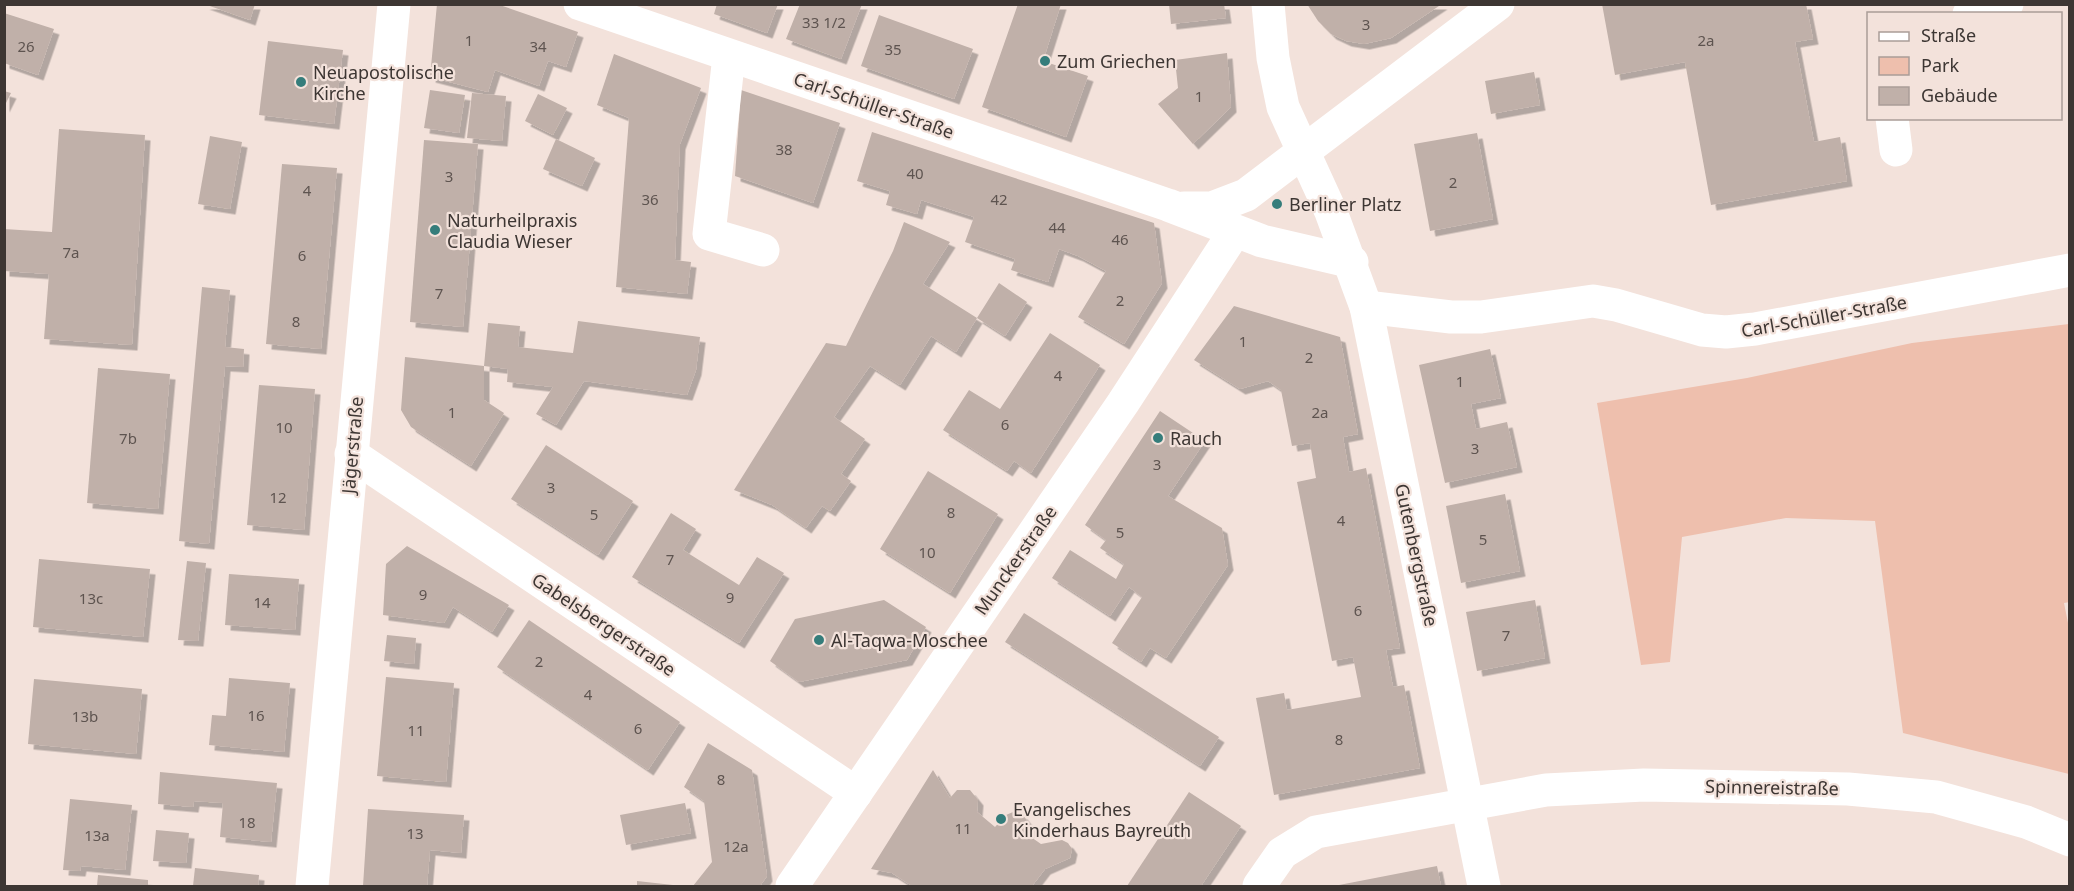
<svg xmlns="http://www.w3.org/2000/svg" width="2074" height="891" font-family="'Noto Sans',sans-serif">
<defs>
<filter id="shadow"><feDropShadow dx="5.5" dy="5.5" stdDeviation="0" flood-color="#0004"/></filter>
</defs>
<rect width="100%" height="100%" fill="#f3e2db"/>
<path fill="#eebfad" d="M2069,324l1,278 -6,1 6,30 -1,141 -166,-41 -28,-212 -89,-3 -104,19 -12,125 -29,3 -44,-262 150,-25 165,-35z"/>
<g fill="#c0b0a9" filter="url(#shadow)">
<path d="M204,4h51l-5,16z"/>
<path d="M437,4h60l81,28 -12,35 -18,-6 -9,25 -44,-16 -7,22 -58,-15z"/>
<path d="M717,4h61l-11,29 -53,-19z"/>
<path d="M800,4h62l-21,55 -55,-20z"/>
<path d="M1018,4h43l-18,57 45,15 -22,61 -84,-30z"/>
<path d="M1169,4h55l2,14 -55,6z"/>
<path d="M1307,4h135l-51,34 -27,6 -18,-3 -15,-7 -13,-13z"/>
<path d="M1602,4h204l7,35 -18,3 19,100 26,-5 7,44 -136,24 -26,-143 -70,13z"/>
<path d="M4,13l50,16 -16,46 -34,-12z"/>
<path d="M879,15l94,34 -19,50 -93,-33z"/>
<path d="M268,41l75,9 -9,74 -75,-9z"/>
<path d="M1227,53l4,54 -38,37 -35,-40 20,-16 -3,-28z"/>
<path d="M614,54l87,34 -21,56 -5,116 16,2 -4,32 -71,-7 13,-169 -32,-13z"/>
<path d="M1534,72l6,33 -49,9 -6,-33z"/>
<path d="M430,90l35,5 -6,38 -35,-5z"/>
<path d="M741,90l99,33 -27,80 -78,-27z"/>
<path d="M4,91l7,2 -7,14z"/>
<path d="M472,93l34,3 -4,45 -35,-3z"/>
<path d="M538,94l29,14 -14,27 -28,-14z"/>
<path d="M59,129l86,6 -13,210 -88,-6 5,-65 -45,-3v-42l48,3z"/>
<path d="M872,132l282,91 8,60 -38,61 -46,-27 28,-46 -28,-15 -19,-7 -11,33 -37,-12 4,-11 -50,-17 9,-25 -53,-17 -4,14 -31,-9 4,-14 -33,-10z"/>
<path d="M1477,133l16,86 -63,12 -16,-87z"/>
<path d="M210,136l32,6 -12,67 -32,-5z"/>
<path d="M556,139l39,19 -13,28 -39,-17z"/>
<path d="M424,140l54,4 -15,183 -53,-5z"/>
<path d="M282,164l55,4 -16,181 -55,-5z"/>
<path d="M904,222l46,20 -27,42 54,34 -21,34 -25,-16 -31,49 -30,-19 -36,51 31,22 -24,35 10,7 -21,30 -8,-5 -16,22 -34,-23 -38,-15 92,-147 20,3 47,-95z"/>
<path d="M999,283l28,19 -22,34 -28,-18z"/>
<path d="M202,287l28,3 -5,57 19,2 -1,18 -18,-1 -16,178 -30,-3z"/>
<path d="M1234,306l106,31 18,97 -15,3 6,35 17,-4 34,180 -14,2 7,37 11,-2 16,83 -146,27 -18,-97 28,-5 3,17 74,-13 -8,-40 -21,4 -35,-179 19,-4 -6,-35 -18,3 -11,-56 -13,-9 -28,8 -46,-29z"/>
<path d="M578,321l122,16 -4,33 -9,25 -103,-14 -28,44 -20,-11 17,-27 -46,-5 1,-13 -24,-3 4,-43 32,3 -2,21 55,6z"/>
<path d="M1050,333l50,32 -69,108 -17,-12 -7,10 -64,-41 26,-40 31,19z"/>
<path d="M1490,349l11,49 -30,6 5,25 31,-7 10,45 -72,16 -26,-118z"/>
<path d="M405,357l79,9v34l20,13 -33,53 -60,-39 -10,-17z"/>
<path d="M98,368l72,6 -12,135 -71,-6z"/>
<path d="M259,385l56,4 -11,141 -57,-5z"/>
<path d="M1160,411l45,30 -37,55 54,32 6,37 -62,93 -16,-10 -9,14 -29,-19 30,-46 -13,-10 -19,29 -58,-38 18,-28 46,29 8,-15 -24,-16 6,-8 -21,-15z"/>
<path d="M546,445l87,56 -35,54 -87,-56z"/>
<path d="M928,471l70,43 -48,79 -70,-44z"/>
<path d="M1505,494l15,77 -59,12 -15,-77z"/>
<path d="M671,513l25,16 -13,21 56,35 18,-28 27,16 -45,70 -107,-66z"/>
<path d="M407,546l102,59 -17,27 -39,-25 -9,16 -61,-8 3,-51z"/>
<path d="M39,559l111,10 -7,68 -110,-10z"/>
<path d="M187,561l19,2 -8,78 -20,-1z"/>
<path d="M229,574l70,5 -4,51 -70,-5z"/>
<path d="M884,600l42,27 -19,33 -108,22 -29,-21 25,-42z"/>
<path d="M1535,600l10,58 -68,13 -11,-59z"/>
<path d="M1024,613l195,124 -19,29 -195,-124z"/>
<path d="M529,620l151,102 -32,48 -151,-103z"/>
<path d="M387,635l29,3 -2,26 -30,-3z"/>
<path d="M386,677l68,6 -8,99 -69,-6z"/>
<path d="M229,678l61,5 -6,69 -75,-7 3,-30 14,1z"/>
<path d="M34,679l108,10 -6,65 -108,-10z"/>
<path d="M708,743l44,27 15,106 -7,10h-67l19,-24 -8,-61 -20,-14z"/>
<path d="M933,770l17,28 7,-8h13l8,10 -1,12 18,15 11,-12 7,-3 9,2 7,9 -1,12 13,9 21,-4 6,3 4,6 -2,9 -25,11 -13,17h-120l-20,-13 -21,-4z"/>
<path d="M160,772l117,11 -6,59 -51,-5 3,-34 -29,-2 -1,6 -35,-3z"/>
<path d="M1189,792l52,34 -40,60h-74z"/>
<path d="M70,799l62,6 -7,65 -44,-4 -1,5 -17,-1z"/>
<path d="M685,803l6,30 -65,12 -6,-30z"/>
<path d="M368,809l96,6 -3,38 -31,-3 -3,36h-64z"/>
<path d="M156,830l33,3 -3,30 -33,-2z"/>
<path d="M1437,866l4,20h-102v-1z"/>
<path d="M195,868l64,7 -1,11h-65z"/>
<path d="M98,875l50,5v6h-51z"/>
<path d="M637,881l36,4v1h-36z"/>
</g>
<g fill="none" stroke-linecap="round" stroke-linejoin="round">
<g stroke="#fff" stroke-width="33">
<path d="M580,4l588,201 94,36 90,21"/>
<path d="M1268,4l5,54 10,49 48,105 35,95 118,579"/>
<path d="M1969,14l38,-10"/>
<path d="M729,56l-20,178 54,16"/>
<path d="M1892,118l4,32"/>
<path d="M1184,208h28l34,-13 252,-191"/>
<path d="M1366,307l85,10h30l112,-16 23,4 86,25 24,2 29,-3 315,-59"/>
<path d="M351,454l505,339"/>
<path d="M312,886l82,-882"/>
<path d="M792,886l331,-483 112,-172"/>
<path d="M1259,886l23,-33 34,-21 230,-42 98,-5 104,2 100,2 88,8 90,25 44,18"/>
</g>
</g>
<g fill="#357d7b" stroke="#f3e2db" stroke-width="2">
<circle cx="1045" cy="61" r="6"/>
<circle cx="301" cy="82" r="6"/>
<circle cx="1277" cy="204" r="6"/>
<circle cx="435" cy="230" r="6"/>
<circle cx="1158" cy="438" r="6"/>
<circle cx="819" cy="640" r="6"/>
<circle cx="1001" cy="819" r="6"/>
</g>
<g text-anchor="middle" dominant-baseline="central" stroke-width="4.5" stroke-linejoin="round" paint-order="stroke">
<g font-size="15" fill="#5e5450">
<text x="824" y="22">33 1/2</text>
<text x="1366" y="24">3</text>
<text x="469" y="40">1</text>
<text x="1706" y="40">2a</text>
<text x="26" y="46">26</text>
<text x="538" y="46">34</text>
<text x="893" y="49">35</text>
<text x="1199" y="96">1</text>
<text x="784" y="149">38</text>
<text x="915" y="173">40</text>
<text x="449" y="176">3</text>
<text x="1453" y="182">2</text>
<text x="307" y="190">4</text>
<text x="650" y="199">36</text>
<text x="999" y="199">42</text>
<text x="1057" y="227">44</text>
<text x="1120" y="239">46</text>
<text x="71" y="252">7a</text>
<text x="302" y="255">6</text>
<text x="439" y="293">7</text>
<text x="1120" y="300">2</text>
<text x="296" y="321">8</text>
<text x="1243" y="341">1</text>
<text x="1309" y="357">2</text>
<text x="1058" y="375">4</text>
<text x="1460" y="381">1</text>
<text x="452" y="412">1</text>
<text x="1320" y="412">2a</text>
<text x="1005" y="424">6</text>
<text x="284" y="427">10</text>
<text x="128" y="438">7b</text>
<text x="1475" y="448">3</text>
<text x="1157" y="464">3</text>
<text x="551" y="487">3</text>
<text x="278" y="497">12</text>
<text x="951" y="512">8</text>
<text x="594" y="514">5</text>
<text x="1341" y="520">4</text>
<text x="1120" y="532">5</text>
<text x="1483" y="539">5</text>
<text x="927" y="552">10</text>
<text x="670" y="559">7</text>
<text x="423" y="594">9</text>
<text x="730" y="597">9</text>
<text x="91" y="598">13c</text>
<text x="262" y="602">14</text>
<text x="1358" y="610">6</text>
<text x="1506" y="635">7</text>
<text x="539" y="661">2</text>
<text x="588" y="694">4</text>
<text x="256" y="715">16</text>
<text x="85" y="716">13b</text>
<text x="638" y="728">6</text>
<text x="416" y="730">11</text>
<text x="1339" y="739">8</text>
<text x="721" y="779">8</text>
<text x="247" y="822">18</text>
<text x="963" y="828">11</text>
<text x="415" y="833">13</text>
<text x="97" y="835">13a</text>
<text x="736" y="846">12a</text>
</g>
<g font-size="18" fill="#3d3633" stroke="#f3e2db" text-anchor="start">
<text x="1057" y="61">Zum Griechen</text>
<text x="313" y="72">Neuapostolische<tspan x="313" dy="21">Kirche</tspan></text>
<text x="1289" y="204">Berliner Platz</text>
<text x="447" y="220">Naturheilpraxis<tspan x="447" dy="21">Claudia Wieser</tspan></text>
<text x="1170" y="438">Rauch</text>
<text x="831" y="640">Al-Taqwa-Moschee</text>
<text x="1013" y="809">Evangelisches<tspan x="1013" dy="21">Kinderhaus Bayreuth</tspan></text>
</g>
<g font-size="18" fill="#3d3633" stroke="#f3e2db">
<text transform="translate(874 105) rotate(19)">Carl-Schüller-Straße</text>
<text transform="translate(1824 316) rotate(-10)">Carl-Schüller-Straße</text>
<text transform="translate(352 445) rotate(-85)">Jägerstraße</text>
<text transform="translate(1417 555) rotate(78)">Gutenbergstraße</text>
<text transform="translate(1015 560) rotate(-55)">Munckerstraße</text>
<text transform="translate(604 624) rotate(34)">Gabelsbergerstraße</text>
<text transform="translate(1772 787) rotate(1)">Spinnereistraße</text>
</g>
</g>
<rect width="2074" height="891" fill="none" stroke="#3d3633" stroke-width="12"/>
<rect x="1867" y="12" width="195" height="108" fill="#f3e2db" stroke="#aa9d98" stroke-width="1.5"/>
<rect x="1879" y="32" width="30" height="9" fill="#ffffff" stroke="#aa9d98" stroke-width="1.5"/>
<text x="1921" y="42" font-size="18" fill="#3d3633">Straße</text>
<rect x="1879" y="57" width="30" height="18" fill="#eebfad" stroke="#aa9d98" stroke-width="1.5"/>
<text x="1921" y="72" font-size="18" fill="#3d3633">Park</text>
<rect x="1879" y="87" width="30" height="18" fill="#c0b0a9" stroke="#aa9d98" stroke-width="1.5"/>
<text x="1921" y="102" font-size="18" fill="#3d3633">Gebäude</text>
</svg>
